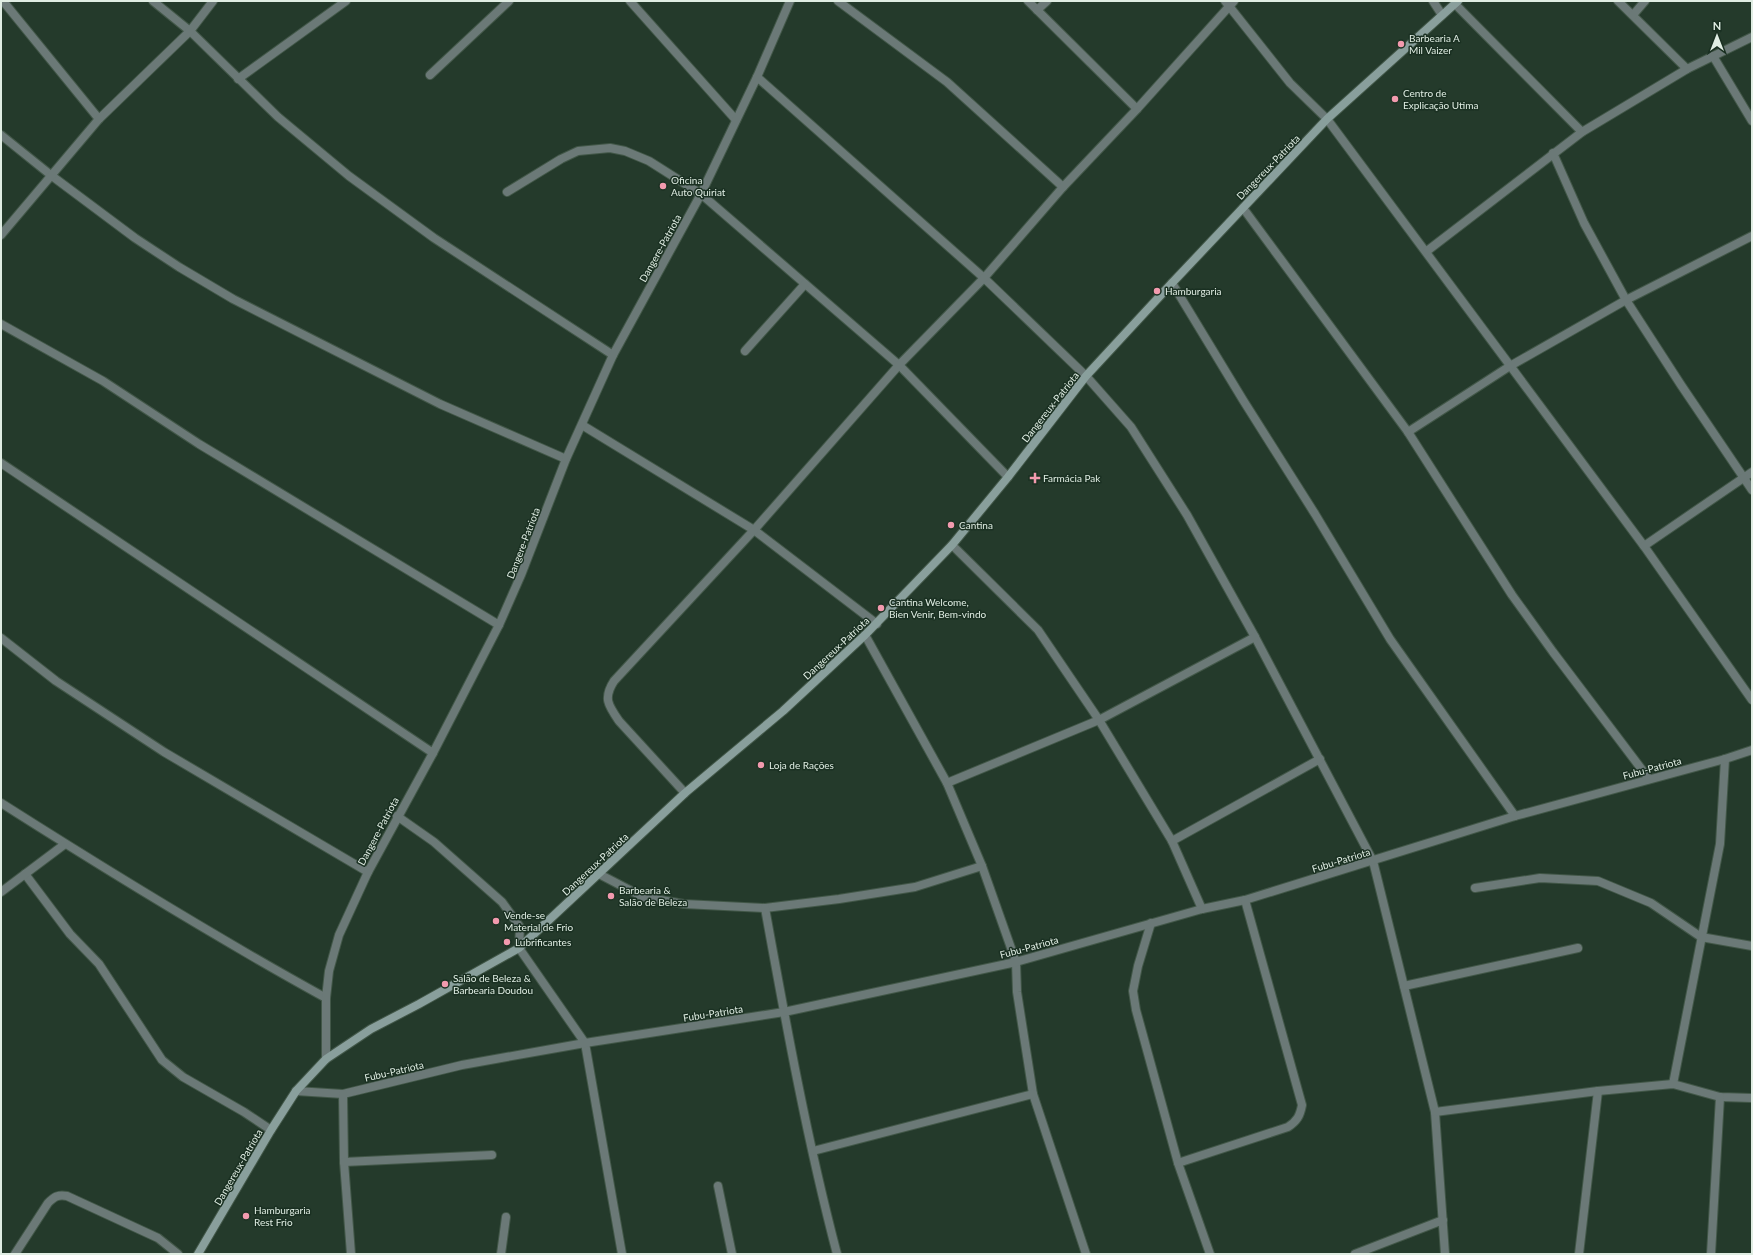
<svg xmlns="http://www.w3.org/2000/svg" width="1753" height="1255" font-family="Lato,sans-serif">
<rect width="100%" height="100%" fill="#243a2b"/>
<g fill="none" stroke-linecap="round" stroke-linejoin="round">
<g stroke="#425748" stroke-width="10">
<g id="street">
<path d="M3,1l96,118"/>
<path d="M153,1l37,30 88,86 71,59 85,62 179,117"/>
<path d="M630,1l106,119"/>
<path d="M838,1l109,81 116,105"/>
<path d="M1028,1l109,108"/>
<path d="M1225,1l65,82 37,36 317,427 108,154"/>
<path d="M1433,1l9,14"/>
<path d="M1618,1l69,68"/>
<path d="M1455,4l127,128"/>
<path d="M1037,10l10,-9"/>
<path d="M1633,15l12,-14"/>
<path d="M1713,56l39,65"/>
<path d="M430,75l79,-74"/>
<path d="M757,77l227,201 102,98 45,51 56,88 68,122 118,224 62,251 10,142"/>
<path d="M238,79l108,-78"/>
<path d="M1,135l51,41 83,62 44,29 54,32 207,105 126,55"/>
<path d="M1553,153l31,70 42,77 55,85 71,105"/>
<path d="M507,192l54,-33 17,-8 32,-3 15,3 24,10 52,33 198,171 109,112"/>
<path d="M1243,208l165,224 104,163 41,57 96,127"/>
<path d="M1,235l98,-116 91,-88 23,-30"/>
<path d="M1427,251l155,-119 105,-63 65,-32"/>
<path d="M1172,283l71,117 72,114 75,125 125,177"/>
<path d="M1,324l102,57 96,63 300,181"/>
<path d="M745,351l60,-67"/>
<path d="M582,425l172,105 123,94"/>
<path d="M1408,432l102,-66 116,-66 126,-64"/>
<path d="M1,463l432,290"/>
<path d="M952,545l86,85 61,90 73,121 30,68"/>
<path d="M1644,546l108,-74"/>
<path d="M865,635l82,148 35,83 34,96 1,30 16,102 53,160"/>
<path d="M1,638l55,43 108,71 204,120"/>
<path d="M947,783l152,-63 156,-83"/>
<path d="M685,793l-66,-72c-11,-16 -16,-23 -5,-40l140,-151 145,-165 85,-87 79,-91 74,-78 97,-108"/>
<path d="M1,803c107,68 214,134 325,195"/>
<path d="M397,816l37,26 68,60 18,25 -1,21 66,95 37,211"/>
<path d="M1172,841l148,-82"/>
<path d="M25,874l45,60 29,30 63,96 21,17 61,35 27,18"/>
<path d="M599,874l44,23 41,7 81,4 74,-9 76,-12 67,-21"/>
<path d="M1475,888l65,-10 58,3 53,22 50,34 51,9"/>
<path d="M1,892l64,-48"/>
<path d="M765,908c21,116 42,232 72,346"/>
<path d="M1151,923l-13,43 -5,25 3,19 42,153 32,91"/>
<path d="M1404,986l174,-38"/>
<path d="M326,1059v-61l3,-27 10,-36 29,-63 65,-119 66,-128 22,-50 45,-116 47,-104 88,-161 56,-117 33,-76"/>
<path d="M1673,1084l47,-240 5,-85"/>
<path d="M296,1091l47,3 119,-29 123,-22 199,-31 232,-50 186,-53 43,-9 270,-84 210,-57 27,-9"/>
<path d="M343,1094l1,68 7,92"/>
<path d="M1435,1112l163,-21 75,-7 47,13 32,1"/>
<path d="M813,1151l220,-57"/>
<path d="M344,1162l148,-7"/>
<path d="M1178,1163l110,-36c9,-6 12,-11 14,-22l-57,-205"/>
<path d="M718,1186l14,68"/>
<path d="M15,1254l33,-51c6,-6 10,-9 19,-7l91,42 20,16"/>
<path d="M501,1254l5,-37"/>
<path d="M1355,1254l88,-34"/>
<path d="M1579,1254l19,-163"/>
<path d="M1711,1254l9,-157"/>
</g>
</g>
<g stroke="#425748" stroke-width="10">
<path id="secondary" d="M198,1254l73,-124 25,-39 30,-32 45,-30 48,-25 100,-56 166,-155 98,-82 82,-76 87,-90 56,-68 78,-101 86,-93 155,-164 131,-118"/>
</g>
<use href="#street" stroke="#6b7977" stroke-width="8"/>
<use href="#secondary" stroke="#899f9c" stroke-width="8"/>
</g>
<g fill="#f29aae" stroke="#1a3022" stroke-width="1.5">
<circle cx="1401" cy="44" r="4"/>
<circle cx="1395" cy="99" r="4"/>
<circle cx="663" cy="186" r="4"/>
<circle cx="1157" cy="291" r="4"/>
<path d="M1033 472h4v4h4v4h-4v4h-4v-4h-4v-4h4z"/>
<circle cx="951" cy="525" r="4"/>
<circle cx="881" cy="608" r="4"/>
<circle cx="761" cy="765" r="4"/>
<circle cx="611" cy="896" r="4"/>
<circle cx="496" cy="921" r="4"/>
<circle cx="507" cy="942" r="4"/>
<circle cx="445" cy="984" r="4"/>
<circle cx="246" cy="1216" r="4"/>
</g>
<g text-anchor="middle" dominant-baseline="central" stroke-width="3" stroke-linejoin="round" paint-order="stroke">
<g font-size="10" fill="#e0ede3" stroke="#1a3022" text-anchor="start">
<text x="1409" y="38">Barbearia A<tspan x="1409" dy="12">Mil Vaizer</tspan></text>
<text x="1403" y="93">Centro de<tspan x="1403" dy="12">Explicação Utima</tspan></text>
<text x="671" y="180">Oficina<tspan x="671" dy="12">Auto Quiriat</tspan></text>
<text x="1165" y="291">Hamburgaria</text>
<text x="1043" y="478">Farmácia Pak</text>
<text x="959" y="525">Cantina</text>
<text x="889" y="602">Cantina Welcome,<tspan x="889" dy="12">Bien Venir, Bem-vindo</tspan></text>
<text x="769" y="765">Loja de Rações</text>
<text x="619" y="890">Barbearia &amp;<tspan x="619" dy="12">Salão de Beleza</tspan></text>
<text x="504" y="915">Vende-se<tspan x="504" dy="12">Material de Frio</tspan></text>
<text x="515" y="942">Lubrificantes</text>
<text x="453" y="978">Salão de Beleza &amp;<tspan x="453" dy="12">Barbearia Doudou</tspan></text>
<text x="254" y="1210">Hamburgaria<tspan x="254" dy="12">Rest Frio</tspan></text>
</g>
<g font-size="10" fill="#e0ede3" stroke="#1a3022">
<text transform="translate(1268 167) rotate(-46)">Dangereux-Patriota</text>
<text transform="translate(660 248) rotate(-61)">Dangere-Patriota</text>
<text transform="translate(1050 407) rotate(-52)">Dangereux-Patriota</text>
<text transform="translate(523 543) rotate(-69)">Dangere-Patriota</text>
<text transform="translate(836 648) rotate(-43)">Dangereux-Patriota</text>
<text transform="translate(1652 768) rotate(-15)">Fubu-Patriota</text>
<text transform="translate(378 831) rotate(-62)">Dangere-Patriota</text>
<text transform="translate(1341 860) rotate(-17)">Fubu-Patriota</text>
<text transform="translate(595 864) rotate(-43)">Dangereux-Patriota</text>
<text transform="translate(1029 947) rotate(-15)">Fubu-Patriota</text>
<text transform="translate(713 1013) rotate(-9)">Fubu-Patriota</text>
<text transform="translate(394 1071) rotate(-13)">Fubu-Patriota</text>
<text transform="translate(238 1167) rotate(-60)">Dangereux-Patriota</text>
</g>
</g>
<rect width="1753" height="1255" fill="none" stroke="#e0ede3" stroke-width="4"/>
<g transform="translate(1717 36)" stroke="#1a3022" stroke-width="3" paint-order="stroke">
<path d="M0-3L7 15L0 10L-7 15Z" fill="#e0ede3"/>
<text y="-6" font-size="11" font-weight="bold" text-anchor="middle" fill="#e0ede3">N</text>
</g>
</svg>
